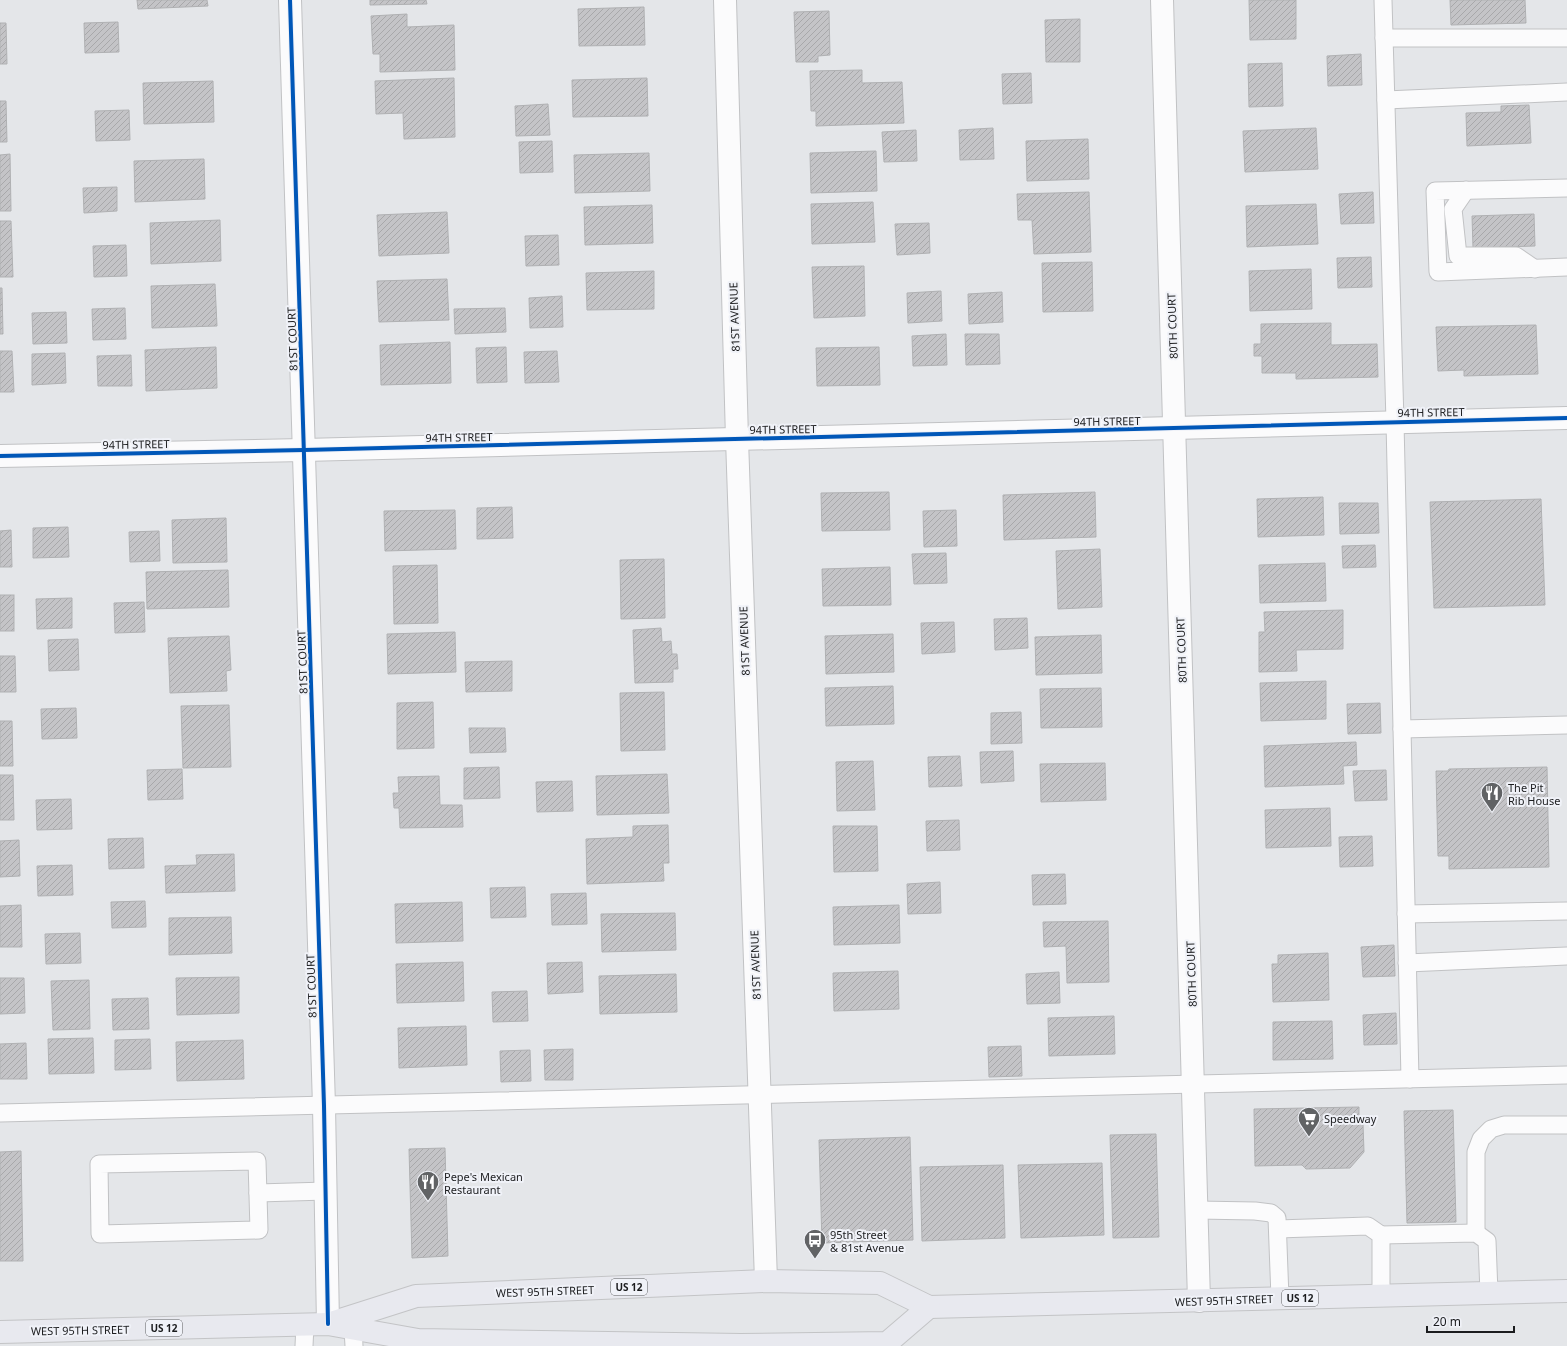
<svg xmlns="http://www.w3.org/2000/svg" width="1567" height="1346" font-family="'Noto Sans',sans-serif">
<defs>
<pattern id="building-hatch" width="6" height="6" patternUnits="userSpaceOnUse"><rect width="6" height="6" fill="#c4c4c7"/><path d="M-1 1l2-2M0 6l6-6M5 7l2-2" fill="none" stroke="#a8a8aa"/></pattern>
</defs>
<rect width="100%" height="100%" fill="#e4e6e9"/>
<g fill="url(#building-hatch)" stroke="#b0b1b3">
<path d="M137,0h70l1,6 -70,3z"/>
<path d="M370,0h56l1,4 -57,1z"/>
<path d="M1249,0h47v39l-46,1z"/>
<path d="M1450,0h75l1,23 -75,2z"/>
<path d="M644,7l1,38 -66,1 -1,-37z"/>
<path d="M829,11l1,44 -12,1v6h-22l-2,-50z"/>
<path d="M407,14v13l47,-2 1,45 -75,2v-18h-7l-2,-38z"/>
<path d="M1080,19v43h-34l-1,-42z"/>
<path d="M118,22l1,30 -34,1 -1,-30z"/>
<path d="M0,23h6l1,41h-7z"/>
<path d="M1361,54l1,31 -34,1 -1,-30z"/>
<path d="M1282,63l1,43 -34,1 -1,-43z"/>
<path d="M862,70v13l40,-1 2,41 -88,3v-15h-5l-1,-40z"/>
<path d="M1031,73l1,30 -29,1 -1,-30z"/>
<path d="M454,78l1,59 -51,2 -1,-26 -27,1 -1,-33z"/>
<path d="M647,78l1,38 -75,1 -1,-37z"/>
<path d="M213,81l1,41 -70,2 -1,-41z"/>
<path d="M0,101h6l1,41h-7z"/>
<path d="M548,104l2,31 -34,1 -1,-30z"/>
<path d="M1529,105l2,38 -64,3 -1,-33 35,-1v-6z"/>
<path d="M129,110l1,30 -34,1 -1,-30z"/>
<path d="M993,128l1,31 -34,1 -1,-30z"/>
<path d="M1316,128l2,41 -73,3 -2,-41z"/>
<path d="M916,130l1,31 -33,1 -2,-30z"/>
<path d="M1088,139l1,40 -62,2 -1,-40z"/>
<path d="M552,141l1,31 -33,1 -1,-31z"/>
<path d="M876,151l1,40 -66,2 -1,-40z"/>
<path d="M649,153l1,38 -75,2 -1,-38z"/>
<path d="M10,154l1,57h-11v-56z"/>
<path d="M204,159l1,40 -70,3 -1,-41z"/>
<path d="M117,187v24l-33,2 -1,-25z"/>
<path d="M1089,192l2,60 -57,2 -2,-34h-14l-1,-26z"/>
<path d="M1373,192l1,31 -33,1 -2,-30z"/>
<path d="M873,202l2,40 -63,2 -1,-40z"/>
<path d="M1316,204l2,40 -71,3 -1,-41z"/>
<path d="M652,205l1,38 -68,2 -1,-38z"/>
<path d="M447,212l2,41 -70,3 -2,-41z"/>
<path d="M1534,214l1,32 -62,2 -1,-32z"/>
<path d="M220,220l1,41 -70,3 -1,-41z"/>
<path d="M0,221h11l2,56h-13z"/>
<path d="M929,223l1,30 -33,2 -2,-31z"/>
<path d="M558,235l1,30 -33,1 -1,-30z"/>
<path d="M126,245l1,31 -33,1 -1,-31z"/>
<path d="M1371,257l1,30 -34,1 -1,-30z"/>
<path d="M1092,262l1,49 -50,1 -1,-49z"/>
<path d="M864,266l1,50 -51,2 -2,-51z"/>
<path d="M1311,269l1,40 -62,2 -1,-40z"/>
<path d="M654,271v38l-67,1 -1,-37z"/>
<path d="M447,279l2,41 -70,2 -2,-41z"/>
<path d="M215,284l2,42 -65,2 -1,-42z"/>
<path d="M0,288h2l1,46h-3z"/>
<path d="M941,291l1,30 -34,2 -1,-30z"/>
<path d="M1002,292l1,30 -34,2 -1,-30z"/>
<path d="M562,296l1,31 -33,1 -1,-30z"/>
<path d="M125,308l1,31 -33,1 -1,-31z"/>
<path d="M505,308l1,24 -51,2 -1,-25z"/>
<path d="M66,312l1,31 -34,1 -1,-31z"/>
<path d="M1331,323v22l46,-1 1,33 -82,2v-6h-34v-17h-8v-12h7v-20z"/>
<path d="M1536,325l2,49 -74,2v-6l-26,1 -2,-44z"/>
<path d="M946,334l1,31 -34,1 -1,-30z"/>
<path d="M965,334h34l1,30 -34,1z"/>
<path d="M450,342l1,41 -70,2 -1,-40z"/>
<path d="M216,347l1,41 -71,3 -1,-41z"/>
<path d="M506,347l1,35 -30,1 -1,-35z"/>
<path d="M879,347l1,38 -63,1 -1,-38z"/>
<path d="M0,351h12l2,41h-14z"/>
<path d="M557,351l2,31 -34,1 -1,-31z"/>
<path d="M65,353l1,30 -34,2v-31z"/>
<path d="M131,355l1,31h-34l-1,-30z"/>
<path d="M889,492l1,38 -68,1 -1,-38z"/>
<path d="M1095,492l1,45 -92,3 -1,-45z"/>
<path d="M1323,497l1,38 -66,2 -1,-38z"/>
<path d="M1541,499l4,106 -111,3 -4,-106z"/>
<path d="M1339,503h39l1,30 -39,1z"/>
<path d="M512,507l1,31 -36,1v-31z"/>
<path d="M455,510l1,39 -71,2 -1,-40z"/>
<path d="M956,510l1,36 -33,1 -1,-36z"/>
<path d="M226,518l1,44 -54,1 -1,-43z"/>
<path d="M68,527l1,30 -36,1v-30z"/>
<path d="M11,530l1,37h-12v-36z"/>
<path d="M159,531l1,30 -30,1 -1,-30z"/>
<path d="M1375,545l1,22 -33,1 -1,-22z"/>
<path d="M1100,549l2,58 -44,2 -2,-58z"/>
<path d="M946,553l1,30 -33,1 -2,-30z"/>
<path d="M664,559l1,59 -44,1 -1,-59z"/>
<path d="M1325,563l1,38 -66,2 -1,-38z"/>
<path d="M437,565l1,58 -44,1 -1,-58z"/>
<path d="M890,567l1,38 -68,1 -1,-37z"/>
<path d="M228,570l1,37 -82,2 -1,-37z"/>
<rect x="0" y="595" width="14" height="36"/>
<path d="M72,598v30l-35,1 -1,-30z"/>
<path d="M144,602l1,30 -30,1 -1,-30z"/>
<path d="M1343,610v39l-47,1 1,21 -38,1v-40h6l-1,-20z"/>
<path d="M1027,618l1,30 -33,2 -1,-31z"/>
<path d="M954,622l1,30 -33,2 -1,-31z"/>
<path d="M661,628l1,14 9,-1 1,13h5l1,15h-5v13l-38,1 -2,-53z"/>
<path d="M455,632l1,40 -68,2 -1,-40z"/>
<path d="M893,634l1,38 -68,2 -1,-38z"/>
<path d="M1101,635l1,38 -66,2 -1,-38z"/>
<path d="M229,636l2,34 -5,1 1,20 -57,2 -2,-55z"/>
<path d="M78,639l1,31 -30,1 -1,-31z"/>
<path d="M0,656h15l1,36h-16z"/>
<path d="M512,661v30l-46,1 -1,-30z"/>
<path d="M1326,681v38l-65,2 -1,-38z"/>
<path d="M893,686l1,38 -68,2 -1,-38z"/>
<path d="M1101,688l1,39 -61,1 -1,-39z"/>
<path d="M664,692l1,58 -44,1 -1,-58z"/>
<path d="M433,702l1,46 -37,1v-46z"/>
<path d="M1380,703l1,30 -33,1 -1,-30z"/>
<path d="M229,705l2,62 -48,1 -2,-62z"/>
<path d="M76,708l1,30 -35,1 -1,-30z"/>
<path d="M1021,712l1,31 -31,1v-31z"/>
<path d="M0,721h12l1,45h-13z"/>
<path d="M469,728h36l1,24 -36,1z"/>
<path d="M1356,742l1,23 -14,1 1,18 -79,3 -1,-41z"/>
<path d="M1013,751l1,30 -33,2 -1,-31z"/>
<path d="M960,756l2,30 -33,1 -1,-30z"/>
<path d="M873,761l2,49 -38,1 -1,-49z"/>
<path d="M1105,763l1,37 -65,2 -1,-38z"/>
<path d="M499,767l1,31 -36,1v-31z"/>
<path d="M1547,767l2,100 -100,2v-13h-11l-2,-85h12l1,-2z"/>
<path d="M182,769l1,30 -35,1 -1,-30z"/>
<path d="M1386,770l1,30 -32,1 -2,-30z"/>
<path d="M667,774l2,39 -72,2 -1,-39z"/>
<path d="M0,775h13l1,45h-14z"/>
<path d="M439,776l1,29h22l1,22 -63,1 -1,-20h-5l-1,-15h6l-1,-16z"/>
<path d="M572,781l1,30 -36,1 -1,-30z"/>
<path d="M71,799l1,30 -35,1 -1,-30z"/>
<path d="M1330,808l1,38 -65,2 -1,-38z"/>
<path d="M959,820l1,30 -33,1 -1,-30z"/>
<path d="M668,825l1,38h-6l1,18 -77,3 -1,-45 47,-2v-11z"/>
<path d="M833,826h44l1,45 -44,1z"/>
<path d="M1372,836l1,30 -33,1 -1,-30z"/>
<path d="M143,838l1,30 -35,1 -1,-30z"/>
<path d="M19,840l1,36 -20,1v-36z"/>
<path d="M234,854l1,37 -69,2 -1,-27 32,-1 -1,-10z"/>
<path d="M72,865l1,30 -35,1 -1,-30z"/>
<path d="M1065,874l1,30 -33,1 -1,-30z"/>
<path d="M940,882l1,31 -33,1 -1,-30z"/>
<path d="M525,887l1,30 -35,1 -1,-30z"/>
<path d="M586,893l1,31 -35,1 -1,-31z"/>
<path d="M145,901l1,26 -34,1 -1,-26z"/>
<path d="M462,902l1,39 -67,2 -1,-39z"/>
<path d="M21,905l1,42h-22v-41z"/>
<path d="M899,905l1,38 -66,2 -1,-38z"/>
<path d="M675,913l1,37 -74,2 -1,-38z"/>
<path d="M231,917l1,36 -63,2v-37z"/>
<path d="M1108,921l1,61 -42,1 -1,-37 -22,1 -1,-25z"/>
<path d="M80,933l1,30 -35,1 -1,-30z"/>
<path d="M1394,945l1,31 -32,1 -2,-30z"/>
<path d="M1328,953l1,47 -56,2 -1,-38h6v-9z"/>
<path d="M463,962l1,39 -67,2 -1,-39z"/>
<path d="M582,962l1,30 -35,2 -1,-31z"/>
<path d="M898,971l1,38 -65,2 -1,-38z"/>
<path d="M1059,972l1,31 -33,1 -1,-30z"/>
<path d="M676,974l1,38 -77,2 -1,-38z"/>
<path d="M239,977v36l-62,2 -1,-37z"/>
<path d="M0,978h24l1,35 -25,1z"/>
<path d="M89,980l1,49 -37,1 -2,-49z"/>
<path d="M527,991l1,30 -35,1 -1,-30z"/>
<path d="M148,998l1,31 -36,1 -1,-31z"/>
<path d="M1396,1013l1,31 -33,1 -1,-30z"/>
<path d="M1114,1016l1,38 -66,2 -1,-38z"/>
<path d="M1332,1021l1,38 -60,1v-38z"/>
<path d="M466,1026l1,39 -68,3 -1,-40z"/>
<path d="M93,1038l1,35 -45,1 -1,-35z"/>
<path d="M150,1039l1,30 -36,1v-30z"/>
<path d="M243,1040l1,39 -67,2 -1,-39z"/>
<path d="M26,1043l1,36h-27v-35z"/>
<path d="M1021,1046l1,30 -33,1 -1,-30z"/>
<path d="M573,1049v31h-28l-1,-30z"/>
<path d="M530,1050l1,31 -30,1 -1,-31z"/>
<path d="M1359,1107v15l4,2 1,28 -14,16 -44,1 -4,-4 -47,1 -1,-57z"/>
<path d="M1453,1110l3,112 -49,1 -3,-112z"/>
<path d="M1156,1134l3,103 -46,1 -3,-103z"/>
<path d="M910,1137l3,103 -91,3 -3,-103z"/>
<path d="M445,1148l3,108 -36,2 -3,-109z"/>
<path d="M21,1151l2,110h-23v-109z"/>
<path d="M1102,1163l2,72 -83,3 -3,-73z"/>
<path d="M1003,1165l2,73 -83,3 -2,-74z"/>
</g>
<g fill="none" stroke-linecap="round" stroke-linejoin="round">
<g stroke="#c1c2c4" stroke-width="19">
<g id="lane">
<path d="M1383,0l12,422 15,657"/>
<path d="M1384,38h183"/>
<path d="M1386,100l181,-8"/>
<path d="M1567,188l-132,3 3,81 129,-5"/>
<path d="M1466,190l-13,19 5,47h58l19,13"/>
<path d="M1402,729l165,-4"/>
<path d="M1406,914l161,-3"/>
<path d="M1407,963l160,-7"/>
<path d="M0,1113l1567,-38"/>
<path d="M257,1161l2,69 -159,4 -1,-70z"/>
<path d="M258,1193l68,-2"/>
<path d="M1197,1210l58,1 16,2 6,5 3,80"/>
<path d="M1278,1229l90,-3 13,9v61"/>
<path d="M1476,1233v-81l5,-13 10,-10 13,-4h63"/>
<path d="M1381,1235l95,-2 11,8 2,52"/>
<path d="M353,1328l1,18"/>
<path d="M304,1346l1,-21"/>
</g>
</g>
<g stroke="#c1c2c4" stroke-width="24">
<g id="street">
<path d="M290,0l34,1106 4,218"/>
<path d="M725,0l12,439 29,842"/>
<path d="M1162,0l37,1301"/>
<path d="M0,456l304,-6 1263,-32"/>
</g>
</g>
<g stroke="#c3c4c6" stroke-width="24">
<g id="primary">
<path d="M328,1324l88,-28 350,-15 114,2 49,24 638,-16"/>
<path d="M0,1332l328,-8 90,16 323,5 146,-2 42,-36"/>
</g>
</g>
<use href="#lane" stroke="#fbfbfc" stroke-width="17"/>
<use href="#street" stroke="#fbfbfc" stroke-width="22"/>
<use href="#primary" stroke="#e8e9ef" stroke-width="22"/>
<g stroke="#f0f2f8" stroke-width="6">
<g id="cycleway">
<path d="M290,0l34,1106 4,218"/>
<path d="M0,456l304,-6 1263,-32"/>
</g>
</g>
<use href="#cycleway" stroke="#0057b8" stroke-width="4"/>
</g>
<defs>
<g id="restaurant-pin" transform="scale(1.15)"><path d="M0 17L-7.5 6A9.5 9.5 0 1 1 7.5 6Z" fill="#616365" stroke="#f0f2f8"/><path d="M-5-6h1v4h1v-4h1v4h1v-4h1v5L-1.5 .5V6h-2V.5L-5-1ZM5-6V6H3V1.5H1.5Q1.5-4 5-6Z" fill="#fff"/></g>
<g id="supermarket-pin" transform="scale(1.15)"><path d="M0 17L-7.5 6A9.5 9.5 0 1 1 7.5 6Z" fill="#616365" stroke="#f0f2f8"/><path d="M-6-5.5h2.5l.6 2H6L4.5 2H-2.5L-4.4-4H-6ZM-1.5 3.2a1.3 1.3 0 1 0 .1 0ZM3 3.2a1.3 1.3 0 1 0 .1 0Z" fill="#fff"/></g>
<g id="bus-pin" transform="scale(1.15)"><path d="M0 17L-7.5 6A9.5 9.5 0 1 1 7.5 6Z" fill="#616365" stroke="#f0f2f8"/><path d="M-5-6H5V4H4V6H2V4H-2V6H-4V4H-5ZM-3.5-4V0h7V-4ZM-3.5 1.2v1.5H-2V1.2ZM2 1.2v1.5H3.5V1.2Z" fill="#fff"/></g>
</defs>
<g fill-rule="evenodd">
<use href="#restaurant-pin" x="1492" y="793"/>
<use href="#supermarket-pin" x="1309" y="1118"/>
<use href="#restaurant-pin" x="428" y="1182"/>
<use href="#bus-pin" x="815" y="1240"/>
</g>
<g text-anchor="middle" dominant-baseline="central" stroke-width="4" stroke-linejoin="round" paint-order="stroke">
<g fill="#f0f2f8" stroke="#5b5c5f" stroke-width="1">
<rect x="611" y="1279" width="36" height="16" rx="3"/>
<rect x="1282" y="1290" width="36" height="16" rx="3"/>
<rect x="146" y="1320" width="36" height="16" rx="3"/>
</g>
<g font-size="10" font-weight="bold" fill="#1b1c1e">
<text x="629" y="1287">US 12</text>
<text x="1300" y="1298">US 12</text>
<text x="164" y="1328">US 12</text>
</g>
<g font-size="11" fill="#1b1c1e" stroke="#f0f2f8">
<text transform="translate(734 317) rotate(-92)">81ST AVENUE</text>
<text transform="translate(1172 326) rotate(-92)">80TH COURT</text>
<text transform="translate(292 339) rotate(-92)">81ST COURT</text>
<text transform="translate(1431 412) rotate(-1)">94TH STREET</text>
<text transform="translate(1107 421) rotate(-1)">94TH STREET</text>
<text transform="translate(783 429) rotate(-1)">94TH STREET</text>
<text transform="translate(459 437) rotate(-1)">94TH STREET</text>
<text transform="translate(136 444) rotate(-1)">94TH STREET</text>
<text transform="translate(744 641) rotate(-92)">81ST AVENUE</text>
<text transform="translate(1181 650) rotate(-92)">80TH COURT</text>
<text transform="translate(302 662) rotate(-92)">81ST COURT</text>
<text transform="translate(755 965) rotate(-92)">81ST AVENUE</text>
<text transform="translate(1191 974) rotate(-92)">80TH COURT</text>
<text transform="translate(311 986) rotate(-92)">81ST COURT</text>
<text transform="translate(545 1291) rotate(-2)">WEST 95TH STREET</text>
<text transform="translate(1224 1300) rotate(-2)">WEST 95TH STREET</text>
<text transform="translate(80 1330) rotate(-1)">WEST 95TH STREET</text>
</g>
<g font-size="11" fill="#1b1c1e" stroke="#f0f2f8" text-anchor="start">
<text x="1508" y="787">The Pit<tspan x="1508" dy="13">Rib House</tspan></text>
<text x="1324" y="1118">Speedway</text>
<text x="444" y="1176">Pepe's Mexican<tspan x="444" dy="13">Restaurant</tspan></text>
<text x="830" y="1234">95th Street<tspan x="830" dy="13">&amp; 81st Avenue</tspan></text>
</g>
</g>
<path d="M1427 1326v6h87v-6" fill="none" stroke="#1b1c1e" stroke-width="2"/>
<text x="1433" y="1326" font-size="12" fill="#1b1c1e" stroke="#f0f2f8" stroke-width="3" paint-order="stroke">20 m</text>
</svg>
